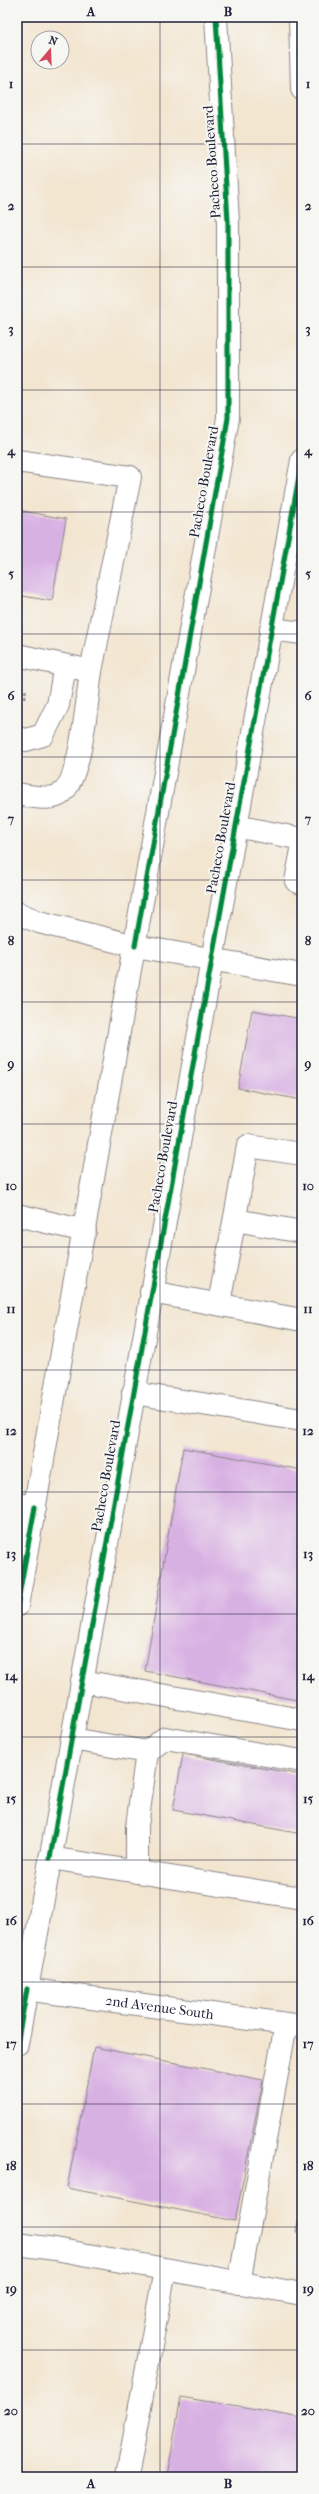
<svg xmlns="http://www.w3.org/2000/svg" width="319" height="2494" font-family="'IM FELL French Canon',serif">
<rect width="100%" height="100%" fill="#f6f6f2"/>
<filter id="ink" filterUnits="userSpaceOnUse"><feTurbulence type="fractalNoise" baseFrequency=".025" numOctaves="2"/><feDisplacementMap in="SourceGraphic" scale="8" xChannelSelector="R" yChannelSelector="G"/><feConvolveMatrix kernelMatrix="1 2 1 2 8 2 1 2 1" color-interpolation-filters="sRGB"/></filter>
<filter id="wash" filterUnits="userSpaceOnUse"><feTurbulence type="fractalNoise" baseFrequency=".012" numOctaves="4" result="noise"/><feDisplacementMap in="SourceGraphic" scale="16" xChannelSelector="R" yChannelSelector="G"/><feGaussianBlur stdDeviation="0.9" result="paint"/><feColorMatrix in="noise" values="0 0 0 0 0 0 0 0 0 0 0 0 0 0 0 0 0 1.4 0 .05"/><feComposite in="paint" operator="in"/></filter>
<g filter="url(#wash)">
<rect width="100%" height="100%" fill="#f3e6d1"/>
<g id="blocks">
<g fill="#d8b1e3">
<path d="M17,510l49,9 -14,82 -35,-6z"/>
<path d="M252,1010l50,9v81l-64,-12z"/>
<path d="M183,1448l119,22v231l-157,-30z"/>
<path d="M183,1754l119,21v59l-129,-24z"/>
<path d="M94,2047l169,33 -28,141 -168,-33z"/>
<path d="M302,2201v32l-6,-1z"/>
<path d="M181,2397l121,21v59h-135z"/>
</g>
</g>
</g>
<g filter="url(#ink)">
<use href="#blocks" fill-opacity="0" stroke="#8a8486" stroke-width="1"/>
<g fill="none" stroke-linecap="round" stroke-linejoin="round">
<g stroke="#8a8486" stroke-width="24">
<g id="minor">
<path d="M17,461l113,16 -39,194 -74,-16"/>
<path d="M271,629l31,4"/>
<path d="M17,738l9,2 17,-5 15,-30 7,-39"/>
<path d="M17,794c11,2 29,6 40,2 25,-9 30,-100 34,-125"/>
<path d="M235,826l67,13"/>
<path d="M302,850l-6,31 6,2"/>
<path d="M17,913l22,9 96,24 167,29"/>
<path d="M17,1215l68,16"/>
<path d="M235,1220l67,12"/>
<path d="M151,1292l151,28"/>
<path d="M219,1304l29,-158 54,8"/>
<path d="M133,1393l169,27"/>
<path d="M17,1504l18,3"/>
<path d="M82,1681l220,39"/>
<path d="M72,1739l75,13"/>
<path d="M50,1858l252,40"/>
<path d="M137,1872v-46l10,-74 18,-14 137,23"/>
<path id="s1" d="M17,1988l285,38"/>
<path d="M17,2244l38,5 247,45"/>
<path d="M239,2283l47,-259"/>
<path d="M127,2477l38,-207"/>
</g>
</g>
<g stroke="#8a8486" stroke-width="24">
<g id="major">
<path d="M300,17l2,72"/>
<path d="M17,1606l211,-1188v-196l-12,-205"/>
<path d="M17,2044l285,-1584"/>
</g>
</g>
<path stroke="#8a8486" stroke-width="2.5" stroke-dasharray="3 3" stroke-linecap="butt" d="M24,699l2,-11"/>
<use href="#minor" stroke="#fff" stroke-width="22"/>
<use href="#major" stroke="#fff" stroke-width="22"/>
<g stroke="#f6f6f2" stroke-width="8">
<g id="cycleway">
<path d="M300,17l2,72"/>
<path d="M135,946l93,-528v-196l-12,-205"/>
<path d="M17,1606l18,-99"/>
<path d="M50,1858l252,-1398"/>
<path d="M17,2044l10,-55"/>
</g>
</g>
<use href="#cycleway" stroke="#00873e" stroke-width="5"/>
</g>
</g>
<path fill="none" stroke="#22223b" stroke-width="1" stroke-opacity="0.55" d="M160,17v2460M17,144h285M17,267h285M17,390h285M17,512h285M17,634h285M17,757h285M17,880h285M17,1002h285M17,1124h285M17,1247h285M17,1370h285M17,1492h285M17,1614h285M17,1737h285M17,1860h285M17,1982h285M17,2104h285M17,2227h285M17,2350h285"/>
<g text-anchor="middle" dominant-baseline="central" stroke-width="4" stroke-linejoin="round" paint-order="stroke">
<g font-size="14" fill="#22223b" stroke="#f6f6f2">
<text transform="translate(212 162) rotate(-94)">Pacheco Boulevard</text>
<text transform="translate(204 482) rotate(-80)">Pacheco Boulevard</text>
<text transform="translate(221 838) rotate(-80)">Pacheco Boulevard</text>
<text transform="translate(163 1157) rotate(-80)">Pacheco Boulevard</text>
<text transform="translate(106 1476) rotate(-80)">Pacheco Boulevard</text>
<text stroke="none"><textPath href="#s1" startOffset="144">2nd Avenue South</textPath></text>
</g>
</g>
<rect width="319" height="2494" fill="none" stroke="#f6f6f2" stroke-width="44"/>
<g transform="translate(50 50) rotate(19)"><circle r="19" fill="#f6f6f2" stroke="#a1a1a9"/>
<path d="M0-3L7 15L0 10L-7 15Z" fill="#d1495b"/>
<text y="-6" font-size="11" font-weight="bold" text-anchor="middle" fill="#22223b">N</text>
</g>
<rect x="22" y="22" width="275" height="2450" fill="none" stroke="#22223b" stroke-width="1.5"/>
<g font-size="13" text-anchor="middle" font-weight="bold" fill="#22223b">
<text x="91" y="16">A</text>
<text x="228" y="16">B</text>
<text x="11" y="88">1</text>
<text x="308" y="88">1</text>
<text x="11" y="210">2</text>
<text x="308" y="210">2</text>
<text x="11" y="333">3</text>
<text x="308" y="333">3</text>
<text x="11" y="455">4</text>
<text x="308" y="455">4</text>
<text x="11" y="578">5</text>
<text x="308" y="578">5</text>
<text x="11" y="700">6</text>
<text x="308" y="700">6</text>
<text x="11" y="823">7</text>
<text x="308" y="823">7</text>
<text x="11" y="945">8</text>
<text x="308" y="945">8</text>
<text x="11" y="1068">9</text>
<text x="308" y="1068">9</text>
<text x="11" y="1190">10</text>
<text x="308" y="1190">10</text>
<text x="11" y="1313">11</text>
<text x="308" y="1313">11</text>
<text x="11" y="1435">12</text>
<text x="308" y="1435">12</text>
<text x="11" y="1558">13</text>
<text x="308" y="1558">13</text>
<text x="11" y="1680">14</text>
<text x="308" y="1680">14</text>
<text x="11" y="1803">15</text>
<text x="308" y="1803">15</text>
<text x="11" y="1925">16</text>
<text x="308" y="1925">16</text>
<text x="11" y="2048">17</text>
<text x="308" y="2048">17</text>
<text x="11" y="2170">18</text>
<text x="308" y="2170">18</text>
<text x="11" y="2293">19</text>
<text x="308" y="2293">19</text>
<text x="11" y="2415">20</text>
<text x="308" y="2415">20</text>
<text x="91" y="2488">A</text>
<text x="228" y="2488">B</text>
</g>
</svg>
